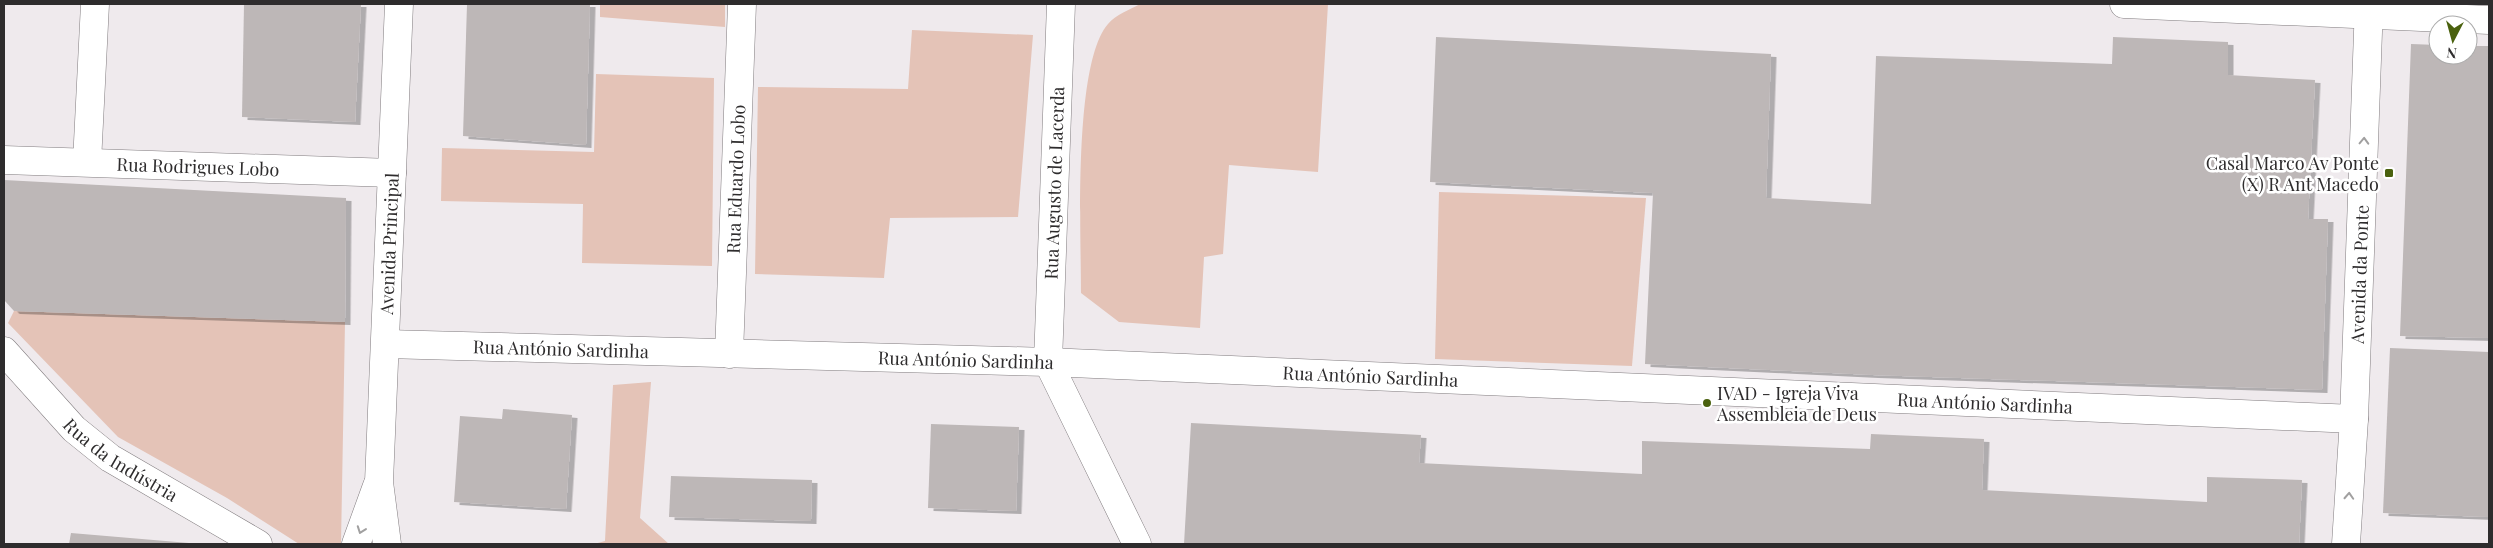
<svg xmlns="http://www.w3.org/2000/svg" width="2493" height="548" font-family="'Playfair Display',serif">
<defs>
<filter id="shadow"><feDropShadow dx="5.5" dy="3" stdDeviation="0" flood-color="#0004"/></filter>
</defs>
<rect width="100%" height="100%" fill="#efeaed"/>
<g fill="#e4c3b7">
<path d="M600,4h125v23l-125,-10z"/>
<path d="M1140,4h188l-10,168 -89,-7 -6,89 -19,3 -4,71 -81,-6 -38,-29c0,-58 -8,-229 27,-269 7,-9 23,-15 32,-20z"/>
<path d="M912,30l121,5 -15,182 -128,1 -6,60 -129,-4 3,-187 150,2z"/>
<path d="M596,74l118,4 -2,188 -130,-3 1,-59 -142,-3 1,-53 152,4z"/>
<path d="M1439,192l207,6 -14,168 -197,-7z"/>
<path d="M14,311l331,11 -4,222h-42l-72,-46 -109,-61 -110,-114z"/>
<path d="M651,382l-11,136 29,26h-75l11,-3 8,-156z"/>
</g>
<g fill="#bdb7b7" filter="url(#shadow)">
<path d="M244,4h117l-6,118 -113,-5z"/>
<path d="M467,4h123l-4,141 -123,-9z"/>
<path d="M1436,37l335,17 -5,144 105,6 5,-148 236,8 1,-27 115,5v33l87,5 -7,139h20l-6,171 -449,-15 -228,-11 8,-171 -223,-11z"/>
<path d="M2411,44l27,1v10h30v-9h21v292l-89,-2z"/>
<path d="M4,180l342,18 -1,124 -331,-11 -10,-11z"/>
<path d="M2390,348l99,4v165l-106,-4z"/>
<path d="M503,409l69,6 -6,94 -112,-7 6,-86 42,3z"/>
<path d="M1191,423l230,12 -2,28 223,11v-33l228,8 1,-15 113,5 -2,51 225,12v-25l95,3 -3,64h-1115z"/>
<path d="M931,424l88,3 -3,84 -88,-3z"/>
<path d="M671,476l141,4 -1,41 -142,-4z"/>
<path d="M71,533l118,10v1h-120z"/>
</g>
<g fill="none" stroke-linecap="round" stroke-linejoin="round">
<g stroke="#817c7f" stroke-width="29">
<g id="street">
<path d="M1061,4l-13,358 89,182"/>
<path d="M2124,4l365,16"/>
<path id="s1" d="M4,160l388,13"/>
<path d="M87,162l8,-158"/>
<path id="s2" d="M386,344l662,18 1306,57"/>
<path id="s3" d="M4,351l70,78 36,29 148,86"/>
<path id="s4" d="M729,354l13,-350"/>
<path d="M356,544l21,-58"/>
<path id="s5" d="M387,544l-8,-62 20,-478"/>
</g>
</g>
<g stroke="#817c7f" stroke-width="29">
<g id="secondary">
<path id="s6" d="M2346,544l8,-125 15,-415"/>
</g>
</g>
<use href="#street" stroke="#fff" stroke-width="28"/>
<use href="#secondary" stroke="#fff" stroke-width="28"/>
</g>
<defs><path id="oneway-chevron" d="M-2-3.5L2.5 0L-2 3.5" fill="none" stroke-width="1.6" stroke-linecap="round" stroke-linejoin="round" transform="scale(1.25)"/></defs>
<g stroke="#a1a0a0">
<use href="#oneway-chevron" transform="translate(2364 141) rotate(-88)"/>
<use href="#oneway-chevron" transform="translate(2349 496) rotate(-87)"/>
<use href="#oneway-chevron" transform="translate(361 530) rotate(110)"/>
</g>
<g fill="#4a610e" stroke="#fff" stroke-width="2">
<rect x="2384" y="168" width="10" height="10" rx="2.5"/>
<circle cx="1707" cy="403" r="5"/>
</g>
<g text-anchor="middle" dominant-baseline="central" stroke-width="5" stroke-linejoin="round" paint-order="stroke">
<g font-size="18" fill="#2e2c2d" stroke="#fff" text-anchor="end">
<text x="2379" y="163">Casal Marco Av Ponte<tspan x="2379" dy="21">(X) R Ant Macedo</tspan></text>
<text x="1717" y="393" text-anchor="start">IVAD - Igreja Viva<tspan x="1717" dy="21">Assembleia de Deus</tspan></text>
</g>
<g font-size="18" fill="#2e2c2d" stroke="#fff">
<text stroke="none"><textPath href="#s1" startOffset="194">Rua Rodrigues Lobo</textPath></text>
<text stroke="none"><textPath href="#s4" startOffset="175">Rua Eduardo Lobo</textPath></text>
<text transform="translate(1054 183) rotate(-88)">Rua Augusto de Lacerda</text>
<text stroke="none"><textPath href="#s5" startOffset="301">Avenida Principal</textPath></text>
<text stroke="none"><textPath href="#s6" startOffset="270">Avenida da Ponte</textPath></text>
<text stroke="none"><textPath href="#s2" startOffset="175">Rua António Sardinha</textPath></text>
<text stroke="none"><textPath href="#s2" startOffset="580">Rua António Sardinha</textPath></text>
<text stroke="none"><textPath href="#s2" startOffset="985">Rua António Sardinha</textPath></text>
<text stroke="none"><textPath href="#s2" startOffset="1600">Rua António Sardinha</textPath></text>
<text stroke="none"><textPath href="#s3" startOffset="161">Rua da Indústria</textPath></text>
</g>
</g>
<rect width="2493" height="548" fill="none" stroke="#2e2c2d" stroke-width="10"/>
<g transform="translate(2453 40) rotate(186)"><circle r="24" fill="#ffffff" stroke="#ababab"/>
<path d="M0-4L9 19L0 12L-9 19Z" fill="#4a610e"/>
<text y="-8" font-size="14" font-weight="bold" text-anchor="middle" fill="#2e2c2d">N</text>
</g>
</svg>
